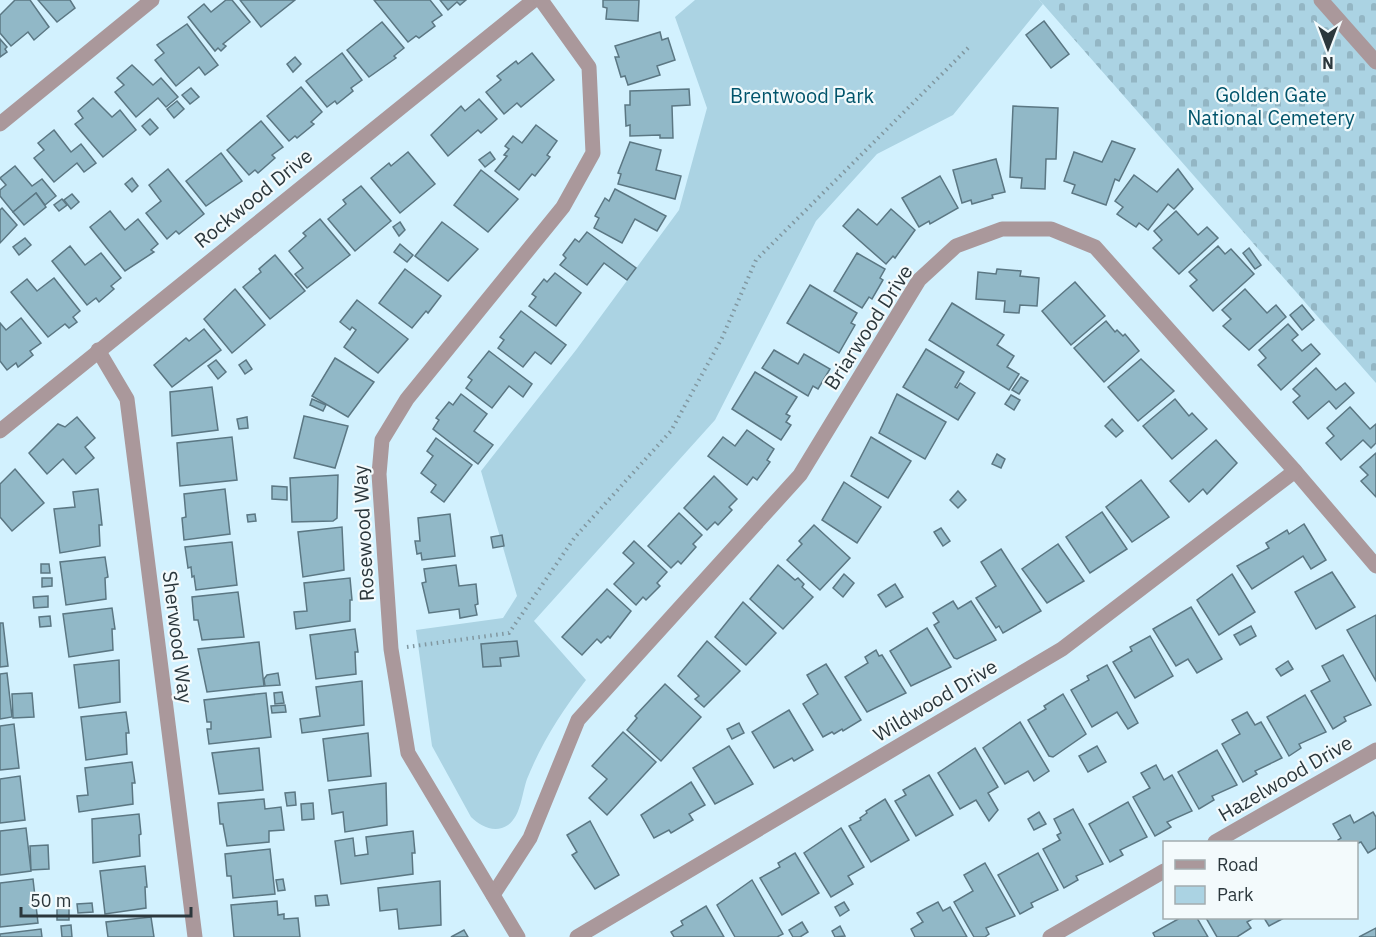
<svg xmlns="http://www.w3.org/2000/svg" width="1376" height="937" font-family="'IBM Plex Sans',sans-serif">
<defs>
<pattern id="cemetery-stones" width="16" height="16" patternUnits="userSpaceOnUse" patternTransform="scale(1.5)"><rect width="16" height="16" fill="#abd3e3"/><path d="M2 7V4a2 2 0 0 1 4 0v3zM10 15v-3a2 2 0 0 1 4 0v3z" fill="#93b6c4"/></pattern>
</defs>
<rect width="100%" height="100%" fill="#d2f1fe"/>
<path fill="url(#cemetery-stones)" d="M1039,0h337v383l-333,-379z"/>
<path fill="#abd3e3" d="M695,0h344l4,4 -90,111 -76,39 -61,67 -101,199 -181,201 52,59c-24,31 -44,62 -59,99 -5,14 -6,37 -19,46 -13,9 -28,1 -37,-8l-39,-71 -16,-116 87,-12 14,-22 -36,-125 95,-121 103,-140 28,-102 -32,-91z"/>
<g fill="#91b8c7" stroke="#5b7783" stroke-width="1.5">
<path d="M15,0h15l19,27 -15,13 -6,-8 -17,14 -11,-13v-18z"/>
<path d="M38,0h32l5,8 -18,14z"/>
<path d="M226,0h6l18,22 -27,22 3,2 -5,5 -3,-3 -3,3 -27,-34 16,-13 7,8z"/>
<path d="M240,0h55l-34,27z"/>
<path d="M374,0h56l12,15 -10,7 3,4 -16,12 -3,-2 -8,6z"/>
<path d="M440,0h26l-6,5 -3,-3 -9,8z"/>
<path d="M603,0h36l-1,21 -32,-2 1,-11 -4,-1z"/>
<path d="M1044,21l25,33 -18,14 -25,-33z"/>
<path d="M382,22l22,26 -10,8 2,2 -27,19 -22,-27z"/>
<path d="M187,24l31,41 -13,10 -6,-8 -23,19 -21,-26 9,-7 -7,-8z"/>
<path d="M660,32l2,8 6,-2 7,22 -18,6 3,9 -32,10 -3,-9 -4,1 -6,-20h4l-4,-11z"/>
<path d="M0,39l7,8 -2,2 2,3 -7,5z"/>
<path d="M342,53l20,27 -11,8 2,3 -16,13 -2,-3 -8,6 -21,-26z"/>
<path d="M532,53l22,27 -33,27 -4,-4 -13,11 -18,-22 15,-12 -4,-4 19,-15 2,3z"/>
<path d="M295,57l6,7 -8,8 -6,-8z"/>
<path d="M132,65l21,20 8,-7 17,19 -12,10 -8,-9 -22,19 -21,-25 9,-7 -7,-7z"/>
<path d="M301,87l21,25 -11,10 3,2 -17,14 -2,-2 -6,5 -22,-25z"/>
<path d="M191,88l8,9 -9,7 -8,-9z"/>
<path d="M689,89l1,16 -18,1 1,32h-13v-3l-30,1v-11l-4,1 -1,-21h5v-14z"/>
<path d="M93,98l19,19 8,-7 16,20 -33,27 -28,-33 8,-6 -5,-7z"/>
<path d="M479,99l18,20 -16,14 -3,-3 -30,26 -17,-21 30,-29 4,5z"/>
<path d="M177,101l7,8 -10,9 -7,-9z"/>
<path d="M1013,106l45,2 -2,51h-10l-1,30 -24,-1 1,-10 -12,-1z"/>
<path d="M150,119l8,9 -8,7 -8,-9z"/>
<path d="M261,121l22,26 -11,8 3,3 -17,15 -3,-3 -6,5 -22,-25z"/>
<path d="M536,125l21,16 -10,14 3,2 -15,19 -3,-2 -13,16 -24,-19 12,-15 -3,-1 5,-6 -4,-3 8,-10 9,7z"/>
<path d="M54,130l17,22 10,-8 15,19 -12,9 -7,-9 -23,19 -20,-24 10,-8 -6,-7z"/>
<path d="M1112,141l23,8 -16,32 -4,-2 -9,26 -34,-12 3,-8 -11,-4 10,-29 28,10z"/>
<path d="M630,142l31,8 -5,20 25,6 -6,23 -57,-15 3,-10 -3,-1z"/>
<path d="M408,152l27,32 -35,29 -29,-35 18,-15 2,3z"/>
<path d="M490,152l5,7 -10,8 -6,-7z"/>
<path d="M221,153l21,28 -36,25 -20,-25z"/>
<path d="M996,159l9,33 -13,3 1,3 -21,6 -1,-4 -9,3 -9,-33z"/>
<path d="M15,166l17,20 10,-7 14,17 -11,9 -9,-12 -23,19 -13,-16v-6l6,-5 -6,-7z"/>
<path d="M168,169l36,45 -25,20 -3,-3 -9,8 -21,-26 15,-12 -12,-16z"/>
<path d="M1178,169l15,20 -19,20 -6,-5 -20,26 -9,-7 -3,4 -19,-13 6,-7 -8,-6 19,-26 23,17z"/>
<path d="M481,170l37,29 -30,33 -34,-27z"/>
<path d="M940,176l18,32 -28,16 -1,-3 -10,6 -17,-29z"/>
<path d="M132,178l6,8 -6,6 -7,-8z"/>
<path d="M361,186l30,35 -36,30 -27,-32 18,-15 -3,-4z"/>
<path d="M615,189l51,27 -9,15 -22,-12 -13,24 -28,-15 5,-10 -4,-2 10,-18 4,3z"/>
<path d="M36,193l10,14 -22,18 -11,-13z"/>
<path d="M72,194l7,8 -8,7 -7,-9z"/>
<path d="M62,199l5,6 -8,6 -5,-6z"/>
<path d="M2,208l15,17 -17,18v-33z"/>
<path d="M858,209l19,16 14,-16 24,21 -20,28 -2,-2 -7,8 -43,-38z"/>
<path d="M110,211l15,19 13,-11 20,25 -7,6 3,2 -29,19 -35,-44z"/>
<path d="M1176,211l22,24 9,-8 11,11 -39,36 -26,-26 9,-8 -8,-9z"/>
<path d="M320,219l30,36 -43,33 -12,-14 8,-6 -14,-17 17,-15 -3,-3z"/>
<path d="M400,222l5,8 -6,6 -6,-9z"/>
<path d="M442,222l36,27 -30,32 -33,-25z"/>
<path d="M587,232l49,36 -9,12 -23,-17 -17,22 -27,-20 6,-7 -3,-3 12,-16 4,3z"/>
<path d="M25,238l6,7 -12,10 -6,-8z"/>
<path d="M400,244l13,11 -6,7 -13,-10z"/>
<path d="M70,246l15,19 16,-12 20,25 -10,8 3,3 -15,13 -3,-4 -9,7 -35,-44z"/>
<path d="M1218,246l7,8 6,-5 23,25 -41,37 -23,-25 7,-6 -8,-8z"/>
<path d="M1249,248l12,17 -6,4 -12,-16z"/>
<path d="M857,253l28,16 -5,9 3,2 -11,19 -3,-2 -7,11 -28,-17z"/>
<path d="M275,255l30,36 -35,28 -27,-32 18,-15 -2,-3z"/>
<path d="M405,269l36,27 -13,17 -2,-2 -14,17 -33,-25z"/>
<path d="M997,269l24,2 -1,5 19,2 -2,28 -17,-1 -1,8 -15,-1 1,-11 -29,-2 2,-27 18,2z"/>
<path d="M555,273l26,20 -25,33 -27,-20 7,-9 -4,-3 12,-15 3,3z"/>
<path d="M54,278l26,33 -7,6 4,5 -8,6 -4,-4 -17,13 -37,-45 16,-13 10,12z"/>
<path d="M1075,282l30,34 -34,29 -29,-34z"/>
<path d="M810,285l47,28 -6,10 4,2 -16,28 -52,-30z"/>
<path d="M235,289l30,36 -33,28 -28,-34z"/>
<path d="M1245,289l22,24 9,-8 10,12 -37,33 -26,-24 8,-7 -9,-9z"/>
<path d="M357,300l51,39 -30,34 -34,-26 12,-17 -4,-3 -2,3 -10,-8z"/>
<path d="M952,303l52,32 -7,10 17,11 -7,11 12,7 -10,16 -80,-50z"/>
<path d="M1302,305l12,15 -12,10 -12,-15z"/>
<path d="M521,311l45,34 -15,19 -16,-12 -12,15 -25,-19 6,-8 -4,-3z"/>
<path d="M21,318l20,25 -11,8 3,4 -15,12 -2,-4 -9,7 -7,-9v-38l6,7z"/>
<path d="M1106,321l9,11 2,-2 6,6 2,-2 14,17 -35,31 -30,-34z"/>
<path d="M1288,324l10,11 -6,5 10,11 9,-7 9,10 -39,36 -23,-25 8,-7 -7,-8z"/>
<path d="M204,329l17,21 -49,37 -18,-22 32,-27 3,3z"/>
<path d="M926,349l38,23 -9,15 2,1 3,-5 15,10 -17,27 -55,-33z"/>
<path d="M774,350l24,14 6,-10 26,15 -12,20 -5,-3 -5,10 -46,-28z"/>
<path d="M489,351l43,33 -9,13 -14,-11 -17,22 -26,-20 6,-8 -4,-3z"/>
<path d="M335,358l39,24 -26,35 -36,-21z"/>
<path d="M1141,359l33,32 -36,30 -30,-34z"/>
<path d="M216,360l10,12 -8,7 -10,-13z"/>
<path d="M246,360l6,9 -7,5 -6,-9z"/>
<path d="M1316,368l20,22 9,-7 9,10 -18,16 -7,-8 -21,18 -15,-17 7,-6 -7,-7z"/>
<path d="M755,372l42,25 -11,17 4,2 -4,6 5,3 -10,15 -49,-31z"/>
<path d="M1021,377l7,4 -9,13 -7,-4z"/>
<path d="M212,387l6,43 -46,6 -2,-44z"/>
<path d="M461,394l26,20 -13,17 19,14 -15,19 -45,-35 6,-9 -3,-2 13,-16 4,3z"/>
<path d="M897,394l49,28 -21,37 -46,-26z"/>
<path d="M1011,395l9,5 -6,10 -9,-6z"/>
<path d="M312,399l14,6 -3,6 -13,-6z"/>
<path d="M1175,399l14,17 3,-3 15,16 -35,30 -29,-33z"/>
<path d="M1350,407l20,22 6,-5v19l-5,5 -8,-8 -22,20 -15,-17 8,-7 -7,-8z"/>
<path d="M304,416l44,10 -13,42 -41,-10z"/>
<path d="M77,417l18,21 -10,9 9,11 -18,16 -13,-15 -16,15 -18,-21 29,-29 7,3z"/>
<path d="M247,417l1,11 -9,1 -2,-10z"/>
<path d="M1112,419l11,12 -7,6 -11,-11z"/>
<path d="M747,430l27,19 -7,11 3,2 -13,18 -4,-3 -6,8 -39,-29 15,-19 12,9z"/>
<path d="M232,437l5,43 -57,6 -3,-43z"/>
<path d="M871,437l40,24 -23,37 -37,-22z"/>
<path d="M436,438l36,27 -28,37 -13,-10 5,-7 -15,-12 12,-17 -6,-5z"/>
<path d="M1216,440l21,23 -30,31 -4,-5 -14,13 -19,-21z"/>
<path d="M1376,453v44l-15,-16 7,-6 -8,-8z"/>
<path d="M997,454l8,5 -4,9 -9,-4z"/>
<path d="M15,469l29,34 -32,28 -12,-14v-33z"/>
<path d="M338,475l-1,43 -4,3 -41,1 -2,-44z"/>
<path d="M714,476l23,23 -8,8 3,3 -14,15 -3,-3 -8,8 -23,-22z"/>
<path d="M1141,480l28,37 -37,25 -26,-35z"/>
<path d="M844,482l37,25 -24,36 -35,-23z"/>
<path d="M272,486l15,1v13l-15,-1z"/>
<path d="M98,489l4,36h-3l1,21 -40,7 -6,-44 21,-2 -2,-15z"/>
<path d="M225,489l5,45 -46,6 -2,-22 4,-1 -2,-23z"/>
<path d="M958,491l8,9 -8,8 -8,-8z"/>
<path d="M1102,512l25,37 -37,24 -24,-36z"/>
<path d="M679,513l23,22 -9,9 3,3 -15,17 -3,-3 -7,7 -23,-22z"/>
<path d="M255,514l1,7 -8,1 -1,-7z"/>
<path d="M450,514l5,42 -33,4 -1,-7 -4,1 -2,-13h5l-2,-23z"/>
<path d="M1304,524l22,36 -15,9 -8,-13 -51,33 -15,-23 32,-18 -3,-5 21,-13 2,4z"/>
<path d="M814,525l36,33 -30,32 -33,-30 15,-16 -3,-3z"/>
<path d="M342,527l2,43 -41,7 -5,-45z"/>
<path d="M941,528l9,13 -7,5 -9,-14z"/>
<path d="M502,535l2,11 -11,2 -2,-11z"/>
<path d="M634,541l33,31 -10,11 3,3 -14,14 -3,-3 -7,8 -22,-21 20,-21 -11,-10z"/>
<path d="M232,542l5,43 -41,5 -2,-14 -2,1 -1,-10 -3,1 -3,-21z"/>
<path d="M1058,544l26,37 -37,22 -25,-34z"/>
<path d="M1001,549l40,62 -38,22 -4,-7 -3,2 -20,-30 20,-12 -15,-24z"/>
<path d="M105,557l3,20 -3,1 1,21 -40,6 -6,-43z"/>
<path d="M41,564h8l1,9h-9z"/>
<path d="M456,565l3,21 17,-2 2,20 -3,1 2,10 -17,3 -1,-9 -30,4 -7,-30 4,-1 -2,-13z"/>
<path d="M778,565l17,15 3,-2 6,6 -2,3 11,10 -30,32 -33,-30z"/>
<path d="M1332,572l23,35 -39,22 -21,-37z"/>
<path d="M844,574l10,9 -11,14 -10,-9z"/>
<path d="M1232,574l23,38 -36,23 -22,-35z"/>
<path d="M42,578h10v8l-10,1z"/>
<path d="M350,578l2,22h-2v21l-54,8 -2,-17 13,-1 -3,-28z"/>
<path d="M895,584l8,13 -17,10 -8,-12z"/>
<path d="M607,589l24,22 -21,27 -2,-2 -7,7 -4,-4 -15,16 -20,-18z"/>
<path d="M238,592l6,45 -42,3 -4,-20h-4l-2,-23z"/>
<path d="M48,596v11l-14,1 -1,-11z"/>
<path d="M953,601l5,8 13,-8 25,39 -39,19 -3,-1 -20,-33 5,-3 -6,-9z"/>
<path d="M743,602l33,31 -30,32 -31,-28z"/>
<path d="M1191,607l31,52 -25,14 -9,-14 -12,7 -23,-37z"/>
<path d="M112,608l3,21h-3l1,21 -44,7 -6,-43z"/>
<path d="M1376,615v66l-29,-51z"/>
<path d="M50,616l1,10 -11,1 -1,-10z"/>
<path d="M0,623h3l5,43 -8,1z"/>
<path d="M1251,626l5,10 -16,9 -6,-10z"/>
<path d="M927,628l24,39 -40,19 -21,-35z"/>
<path d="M355,629l3,23h-3l1,22 -40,5 -6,-44z"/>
<path d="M1150,636l23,40 -38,22 -22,-36 19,-11 -2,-4z"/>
<path d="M517,641l2,15 -19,2 1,8 -18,1 -2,-23z"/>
<path d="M707,641l33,30 -36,36 -9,-8 4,-3 -21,-20z"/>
<path d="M259,642l5,44 -57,6 -9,-43z"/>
<path d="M876,650l3,6 3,-1 24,38 -39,19 -22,-35 23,-14 -3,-6z"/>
<path d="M1343,655l28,50 -27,12 2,4 -13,8 -22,-38 19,-10 -8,-15z"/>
<path d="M119,660l1,42 -41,6 -5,-43z"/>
<path d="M1288,661l5,8 -12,7 -5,-7z"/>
<path d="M826,664l35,56 -18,11 -1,-2 -8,5 -2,-2 -9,5 -20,-33 15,-10 -11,-19z"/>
<path d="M1107,665l31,58 -10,6 -11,-17 -25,15 -21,-37 18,-10 -2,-4z"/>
<path d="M7,673l5,44 -12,2v-45z"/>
<path d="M278,673l2,12 -15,1 -1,-7 3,-4z"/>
<path d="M362,681l2,44 -62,8 -2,-14 20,-3 -4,-29z"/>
<path d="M665,684l36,33 -40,44 -34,-31 10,-12 -2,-2z"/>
<path d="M282,692l2,11 -9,1 -1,-11z"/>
<path d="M32,693l2,24 -21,1 -1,-24z"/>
<path d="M266,693l5,44 -62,7 -2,-15h4v-7h-4l-3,-22z"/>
<path d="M1063,694l23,40 -33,23 -4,-1 -21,-36 18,-11 -2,-3z"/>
<path d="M1305,695l21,37 -27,12 2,4 -12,8 -22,-39z"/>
<path d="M285,705l1,7 -14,1 -1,-7z"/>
<path d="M789,710l24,40 -19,11 -2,-3 -18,10 -22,-36z"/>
<path d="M126,712l3,21h-3l1,21 -41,6 -5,-43z"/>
<path d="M1247,712l8,13 6,-3 21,36 -27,13 2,3 -14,8 -21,-38 18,-10 -8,-14z"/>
<path d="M1020,722l29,49 -15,10 -6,-10 -23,13 -22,-36z"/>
<path d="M739,723l5,10 -12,6 -5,-10z"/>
<path d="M14,724l5,44 -19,2v-44z"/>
<path d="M623,732l33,30 -49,53 -18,-17 18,-19 -15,-13z"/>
<path d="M368,733l3,43 -43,5 -5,-42z"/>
<path d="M729,746l24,38 -38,20 -22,-36z"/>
<path d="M1097,746l9,16 -18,10 -9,-16z"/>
<path d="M259,748l4,42 -44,4 -7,-41z"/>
<path d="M975,748l23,39 -10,6 10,17 -9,11 -13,-21 -16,9 -22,-36z"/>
<path d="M1217,750l20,35 -25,11 2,4 -15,9 -21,-37z"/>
<path d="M132,762l3,21h-3l1,21 -54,8 -2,-16 11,-1 -3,-27z"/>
<path d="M1156,765l8,15 8,-5 20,36 -25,11 4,5 -16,9 -22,-39 17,-9 -9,-15z"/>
<path d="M929,775l24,40 -37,21 -21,-35 11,-6 -3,-5z"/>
<path d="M20,776l5,44 -25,3v-44z"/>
<path d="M691,782l14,23 -16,9 4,6 -22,13 -2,-3 -15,8 -13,-23z"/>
<path d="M386,783l1,42 -42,7 -2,-20 -11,2 -3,-24z"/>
<path d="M295,792l1,13 -9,1 -2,-13z"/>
<path d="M264,799l1,10 16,-2 3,23 -15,1v11l-42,4 -4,-22h-3l-2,-21z"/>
<path d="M885,799l24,41 -38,22 -22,-36 12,-6 -1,-2 7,-5 -1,-2z"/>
<path d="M1128,802l19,35 -27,13 3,5 -13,7 -21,-38z"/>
<path d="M313,803l1,16 -12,1 -1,-16z"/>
<path d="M1073,809l30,55 -27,12 2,4 -14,8 -21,-39 17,-9 -3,-5 4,-2 -7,-14z"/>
<path d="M1039,812l7,12 -12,6 -6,-11z"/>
<path d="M1373,812l3,5v31l-8,5 -7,-11 -5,2 -17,-2 -1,-2 3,-2 -8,-14 17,-9 4,8z"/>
<path d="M139,814l2,20 -2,1 1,21 -47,7 -1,-44z"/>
<path d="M590,821l29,54 -24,14 -23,-34 5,-3 -10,-17z"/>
<path d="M26,828l5,43 -31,4v-44z"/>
<path d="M841,828l23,39 -16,9 5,8 -22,13 -27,-44z"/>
<path d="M413,831l2,22h-3l1,21 -72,10 -6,-43 18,-3 2,18 13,-2 -2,-17z"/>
<path d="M48,845l1,24 -18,1 -1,-24z"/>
<path d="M270,849l5,45 -42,4 -2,-22h-4l-2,-22z"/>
<path d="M795,853l24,40 -37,22 -22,-37 20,-11 -2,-4z"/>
<path d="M1038,853l20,37 -27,13 2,4 -13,7 -22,-39z"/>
<path d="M985,863l30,53 -29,12 3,6 -4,3h-11l-20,-35 19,-11 -9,-16z"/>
<path d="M145,866l2,21h-2l1,21 -41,6 -5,-43z"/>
<path d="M33,879l5,44 -38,4v-44z"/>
<path d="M283,879l2,11 -7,1 -2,-11z"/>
<path d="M752,880l31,54 -6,3h-42l-18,-32z"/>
<path d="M440,881l1,44 -42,4 -2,-20 -17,2 -2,-23z"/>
<path d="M327,895l2,10 -13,1 -1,-10z"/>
<path d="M277,901l1,14 6,-1v5l14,-1 2,19h-66l-3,-32z"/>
<path d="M844,902l5,8 -9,6 -5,-9z"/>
<path d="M938,902l5,9 7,-4 17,30h-52l-4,-8 12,-7 -6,-9z"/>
<path d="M92,903l1,9 -15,1 -1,-9z"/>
<path d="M706,906l18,31h-50l-3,-5 12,-7 -2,-4z"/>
<path d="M69,908v12h-12v-11z"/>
<path d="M151,917l3,20h-46l-2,-15z"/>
<path d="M1180,918h17l11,19h-53l-2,-4z"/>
<path d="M1206,918h48l-7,4 4,6 -14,9h-20z"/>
<path d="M1264,918h20l-15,8z"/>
<path d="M802,922l6,10 -8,5h-7l-4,-7z"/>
<path d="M71,925l1,12h-10l-1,-11z"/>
<path d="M840,926l5,10 -10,1 -3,-6z"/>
<path d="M1376,928v9h-17z"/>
<path d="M41,929l1,8h-42v-3z"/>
<path d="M464,930l4,7h-17z"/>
</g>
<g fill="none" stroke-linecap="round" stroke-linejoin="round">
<path stroke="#8197a0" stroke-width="4" stroke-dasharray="1.5 4.5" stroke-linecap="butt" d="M407,647l102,-14 66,-96 96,-106 51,-93 34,-78 214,-214"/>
<g stroke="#aa989b" stroke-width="15">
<path d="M1321,0l55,62"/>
<path d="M0,124l152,-124"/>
<path d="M98,350l29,49 68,538"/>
<path d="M0,431l534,-431"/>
<path d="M1215,842l161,-92"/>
<path d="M493,895l37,-57 48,-118 222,-245 119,-195 37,-34 46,-17h49l44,18 200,224 81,95"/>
<path d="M518,937l-110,-184 -17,-104 -12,-175 3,-34 25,-41 156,-192 30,-54 -4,-86 -48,-67"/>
<path d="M577,937l485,-288 233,-178"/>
<path d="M1050,937l114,-66"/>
</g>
</g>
<g text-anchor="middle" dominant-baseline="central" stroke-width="4.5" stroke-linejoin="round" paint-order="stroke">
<g font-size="20" fill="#01546b" stroke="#f3fafc">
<text x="1271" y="94">Golden Gate<tspan x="1271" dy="23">National Cemetery</tspan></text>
<text x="802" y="95">Brentwood Park</text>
</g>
<g font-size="20" fill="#2b373c" stroke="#f3fafc">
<text transform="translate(253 198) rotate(-39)">Rockwood Drive</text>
<text transform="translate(868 327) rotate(-57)">Briarwood Drive</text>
<text transform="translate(363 533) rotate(-93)">Rosewood Way</text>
<text transform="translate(178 637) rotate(83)">Sherwood Way</text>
<text transform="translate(935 700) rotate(-31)">Wildwood Drive</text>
<text transform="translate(1285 778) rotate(-30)">Hazelwood Drive</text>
</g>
</g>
<rect x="1163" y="841" width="195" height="78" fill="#f3fafc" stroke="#a3acaf" stroke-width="1.5"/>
<rect x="1175" y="860" width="30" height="9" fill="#aa989b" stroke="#a3acaf" stroke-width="1.5"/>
<text x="1217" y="871" font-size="18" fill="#2b373c">Road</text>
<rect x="1175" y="886" width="30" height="18" fill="#abd3e3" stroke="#a3acaf" stroke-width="1.5"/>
<text x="1217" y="901" font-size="18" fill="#2b373c">Park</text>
<g transform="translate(1328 48) rotate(180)" stroke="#f3fafc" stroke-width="4.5" paint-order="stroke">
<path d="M0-4.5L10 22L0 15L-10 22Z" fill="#2b373c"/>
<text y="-9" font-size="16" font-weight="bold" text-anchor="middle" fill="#2b373c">N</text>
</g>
<path d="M21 907v9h170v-9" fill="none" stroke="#2b373c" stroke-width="3"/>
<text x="30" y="907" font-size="18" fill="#2b373c" stroke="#f3fafc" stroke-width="4.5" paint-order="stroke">50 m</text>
</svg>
